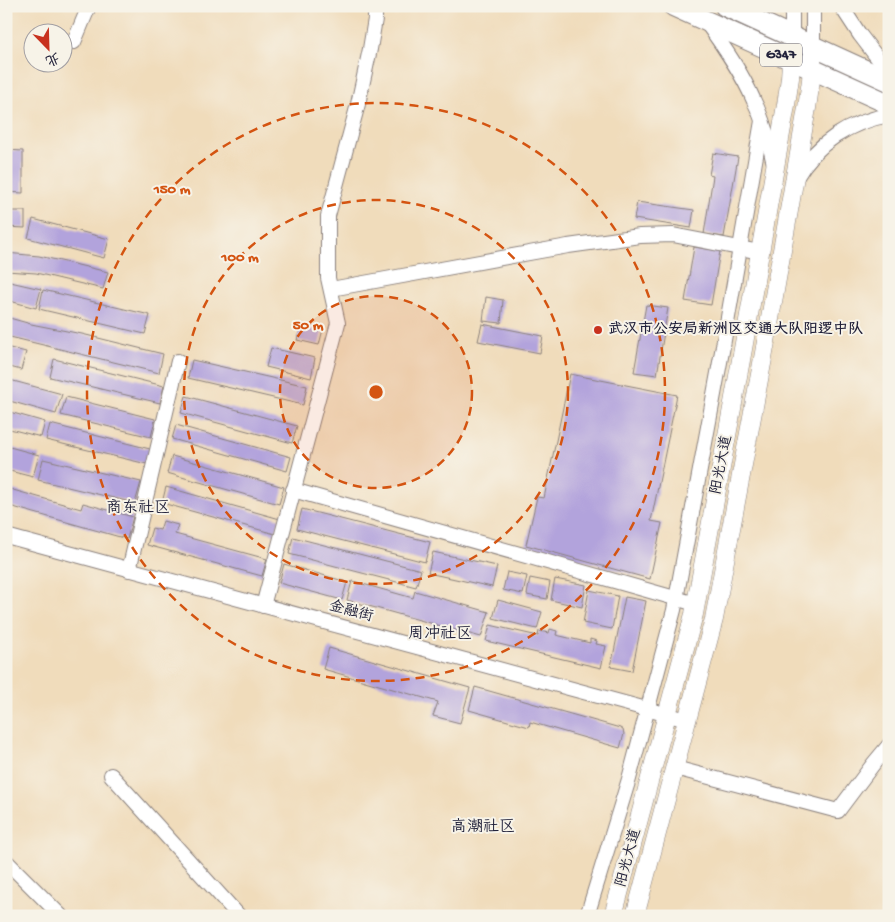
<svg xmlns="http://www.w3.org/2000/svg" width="895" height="922" font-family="'Gochi Hand','LXGW WenKai TC',sans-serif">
<rect width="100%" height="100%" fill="#f7f3e8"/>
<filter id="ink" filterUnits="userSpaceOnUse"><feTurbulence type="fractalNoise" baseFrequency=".02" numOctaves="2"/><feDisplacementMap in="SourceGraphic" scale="10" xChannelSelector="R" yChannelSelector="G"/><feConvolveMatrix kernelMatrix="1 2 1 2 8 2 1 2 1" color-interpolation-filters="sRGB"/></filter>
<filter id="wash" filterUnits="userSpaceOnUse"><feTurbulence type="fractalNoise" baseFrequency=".0096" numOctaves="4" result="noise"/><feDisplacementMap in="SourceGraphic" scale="20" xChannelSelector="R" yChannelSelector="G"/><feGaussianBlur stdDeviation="1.12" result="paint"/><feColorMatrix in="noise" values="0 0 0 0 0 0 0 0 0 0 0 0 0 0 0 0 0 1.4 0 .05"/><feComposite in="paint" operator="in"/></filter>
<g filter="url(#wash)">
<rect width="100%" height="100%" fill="#f0dcbb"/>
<g id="blocks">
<g fill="#b2a3dc">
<path d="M6,150l17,1v42l-17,-1z"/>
<path d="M713,153l25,4 -14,80 -20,-3 9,-58 -4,-1z"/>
<path d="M637,202l57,8 -3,18 -57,-9z"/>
<path d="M6,211h19v17l-19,-1z"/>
<path d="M33,219l76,20 -5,19 -76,-20z"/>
<path d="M694,247l26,4 -9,54 -26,-4z"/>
<path d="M6,253l33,3 69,16 -5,17 -67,-16 -30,-2z"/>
<path d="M6,281l35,8 -5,19 -30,-8z"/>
<path d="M43,290l107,25 -5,19 -106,-25z"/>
<path d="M486,297l17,3 -2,23 -18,-2z"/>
<path d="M646,305l22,3 -11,67 -23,-3z"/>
<path d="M6,317l25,7 51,10 81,20 -4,19 -153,-37z"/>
<path d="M301,324l22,5 -4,16 -22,-5z"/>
<path d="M482,324l61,12 -3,17 -62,-12z"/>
<path d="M6,347l20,5 -5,18 -15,-4z"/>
<path d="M271,348l44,10 -4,20 -45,-11z"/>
<path d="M54,359l110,27 -4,17 -110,-26z"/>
<path d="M192,360l115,26 -4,19 -115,-27z"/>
<path d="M570,374l107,21 -26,126 11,2 -12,56 -124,-34 11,-48 7,1z"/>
<path d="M6,379l56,15 -6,20 -50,-14z"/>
<path d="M186,396l111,30 -5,17 -111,-30z"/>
<path d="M66,397l89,22 -4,18 -90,-22z"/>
<path d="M6,411l39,11 -4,15 -35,-9z"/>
<path d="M50,424l100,25 -3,15 -101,-24z"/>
<path d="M176,425l115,32 -4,14 -115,-32z"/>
<path d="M6,446l33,9 -6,22 -27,-7z"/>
<path d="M172,456l112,31 -5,17 -112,-31z"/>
<path d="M43,459l98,23 -6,21 -97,-23z"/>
<path d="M166,487l114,32 -5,15 -113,-31z"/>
<path d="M6,488l75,21 2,-6 50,14 -6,22 -121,-34z"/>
<path d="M302,509l128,33 -5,20 -128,-33z"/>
<path d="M163,521l15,4 -3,9 92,25 -5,17 -115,-31 5,-17 8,2z"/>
<path d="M293,537l128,33 -5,17 -127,-33z"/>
<path d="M433,552l64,14 -5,21 -64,-14z"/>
<path d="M284,564l63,18 -5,18 -63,-17z"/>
<path d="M507,572l20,4 -4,18 -20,-4z"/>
<path d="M530,578l20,4 -3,17 -20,-4z"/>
<path d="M555,579l31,6 -4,22 -31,-7z"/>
<path d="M352,581l61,17 2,-7 74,21 -8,25 -134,-37z"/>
<path d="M589,590l29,6 -6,33 -29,-6z"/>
<path d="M625,597l21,4 -14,70 -21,-4z"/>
<path d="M498,600l44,12 -5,17 -44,-11z"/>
<path d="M490,625l48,11 1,-5 10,2 1,-4 7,2 -1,4 34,8v-4l7,2 -1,3 10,2 -5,22 -115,-27z"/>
<path d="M329,648l141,40 -10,35 -27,-7 5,-14 -115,-33z"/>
<path d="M475,687l145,41 3,2 1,4 -4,14 -90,-26 -1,5 -60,-17z"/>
</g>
</g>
</g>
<g filter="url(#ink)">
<use href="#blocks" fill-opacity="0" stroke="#897f7b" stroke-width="1"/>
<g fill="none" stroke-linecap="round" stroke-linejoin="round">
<g stroke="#897f7b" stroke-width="16">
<g id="minor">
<path d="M792,6v31"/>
<path d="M813,6v40"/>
<path d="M841,6l19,29 29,38"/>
<path d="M706,22c18,25 36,51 48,79 10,20 15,42 20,63"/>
<path d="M74,42l15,-36"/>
<path d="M796,178c20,-35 54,-56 93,-63"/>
<path d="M331,289l237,-43 72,-10 33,-1 87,17"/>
<path d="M293,490l403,114"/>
<path d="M6,536l681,184"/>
<path d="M129,570l49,-209"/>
<path d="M263,606l75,-283 -10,-45v-62l30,-112 12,-55 5,-30v-13"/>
<path d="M675,768l163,43 36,-48 15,-18"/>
<path d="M111,775l128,141"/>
<path d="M6,861l55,55"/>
<path d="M587,916l42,-137 45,-169 49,-264 39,-225"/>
</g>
</g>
<g stroke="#897f7b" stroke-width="19">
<g id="major">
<path d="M613,916l81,-302 49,-265 43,-244 4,-27 2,-31"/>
<path d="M635,916l79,-297 50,-266 43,-245 4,-28 2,-34"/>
</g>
</g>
<g stroke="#897f7b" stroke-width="22">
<g id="highway">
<path d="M673,6l216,98"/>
<path d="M725,6l164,75"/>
</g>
</g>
<use href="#minor" stroke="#fff" stroke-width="14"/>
<use href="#major" stroke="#fff" stroke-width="18"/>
<use href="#highway" stroke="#fff" stroke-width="20"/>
</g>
</g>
<circle cx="376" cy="392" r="96" fill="#d45411" fill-opacity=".12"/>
<g fill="none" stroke="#d45411" stroke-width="2.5" stroke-dasharray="9 6">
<circle cx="376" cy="392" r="96"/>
<circle cx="376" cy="392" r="192"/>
<circle cx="376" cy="392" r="289"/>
</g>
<circle fill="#c8321e" stroke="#f7f3e8" stroke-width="2" cx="598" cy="330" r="5"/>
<g text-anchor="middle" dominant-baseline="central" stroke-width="4" stroke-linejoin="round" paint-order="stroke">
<rect fill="#f7f3e8" stroke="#62616f" stroke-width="1" x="760" y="43.5" width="42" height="23" rx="4"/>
<g font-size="14" font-weight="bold" fill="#22223b">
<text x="781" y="55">G347</text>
</g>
<g font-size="15" font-weight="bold" fill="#22223b" stroke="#f7f3e8" text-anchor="start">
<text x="608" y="330">武汉市公安局新洲区交通大队阳逻中队</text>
</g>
<g font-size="15" fill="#22223b" stroke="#f7f3e8">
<text transform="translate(722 465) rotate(-79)">阳光大道</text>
<text transform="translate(351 612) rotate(15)">金融街</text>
<text transform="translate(629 858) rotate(-75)">阳光大道</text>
</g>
<g font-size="16" fill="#22223b" stroke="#f7f3e8">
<text x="138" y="509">商东社区</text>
<text x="440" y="635">周冲社区</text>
<text x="483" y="828">高潮社区</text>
</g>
</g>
<circle cx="376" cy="392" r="8" fill="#d45411" stroke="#f7f3e8" stroke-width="2.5"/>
<g font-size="15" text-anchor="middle" font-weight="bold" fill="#d45411" stroke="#f7f3e8" stroke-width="4" stroke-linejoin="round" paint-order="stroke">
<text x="172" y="193">150 m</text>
<text x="240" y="261">100 m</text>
<text x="308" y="329">50 m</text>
</g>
<rect width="895" height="922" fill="none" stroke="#f7f3e8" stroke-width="25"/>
<g transform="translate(48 48) rotate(157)"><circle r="24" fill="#f7f3e8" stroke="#a29fa3"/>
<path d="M0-4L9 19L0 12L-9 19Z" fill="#c8321e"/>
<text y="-8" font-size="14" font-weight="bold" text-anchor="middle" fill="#22223b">北</text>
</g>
</svg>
